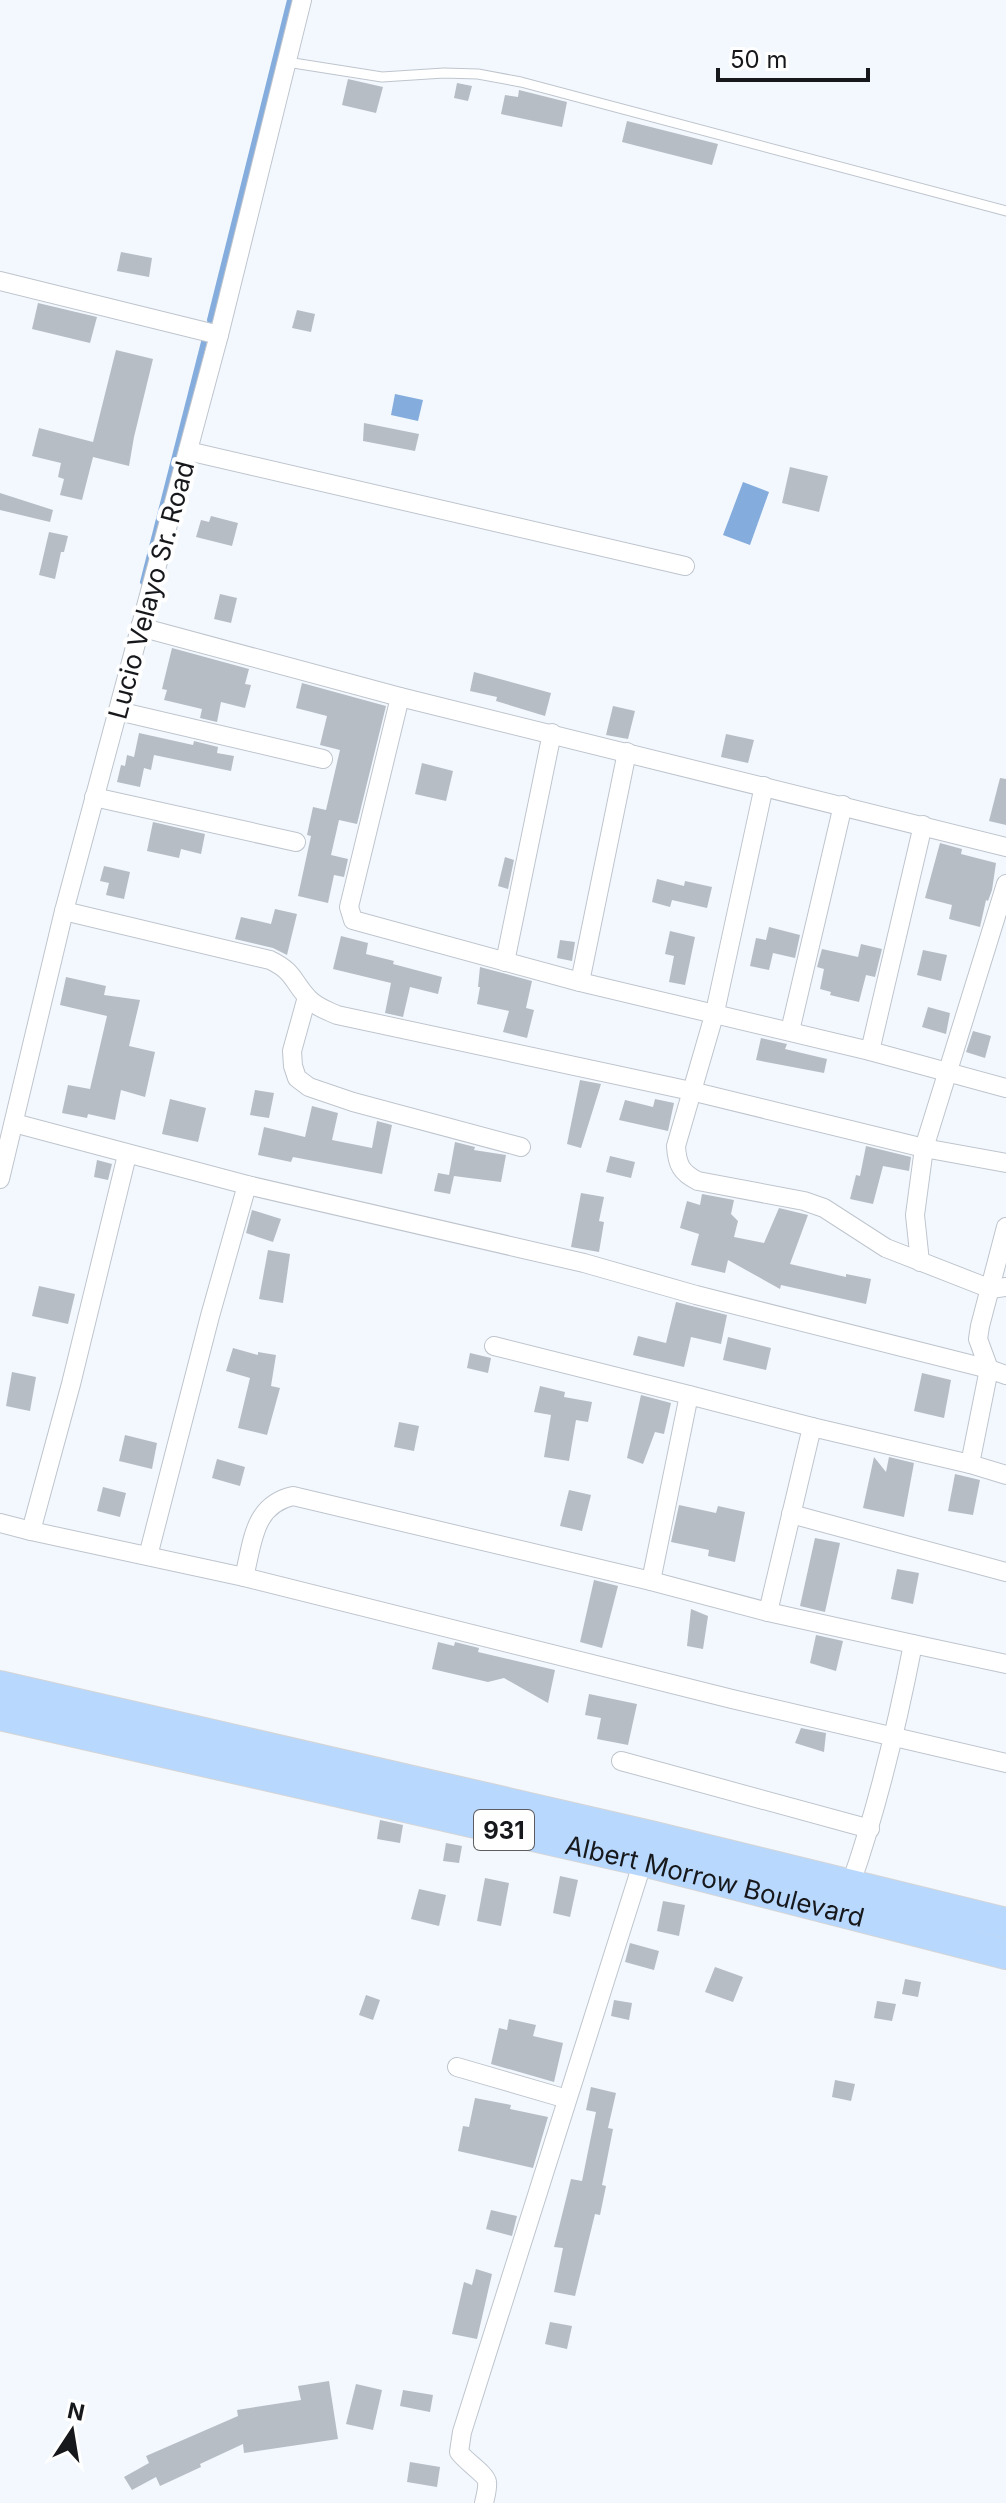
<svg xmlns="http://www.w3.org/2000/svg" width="1006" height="2503" font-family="Inter,sans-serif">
<rect width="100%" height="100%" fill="#f2f8fe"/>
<g fill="#84acdc">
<path d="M395,394l28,6 -5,21 -27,-6z"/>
<path d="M743,482l26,10 -19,53 -27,-10z"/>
</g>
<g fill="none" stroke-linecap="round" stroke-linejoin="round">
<g stroke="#84acdc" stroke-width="6">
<path d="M210,320l80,-320"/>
<path d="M143,582l61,-240"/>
</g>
</g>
<g fill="#b7bdc5">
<path d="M348,79l35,8 -7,26 -34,-8z"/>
<path d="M457,83l15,3 -4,15 -14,-3z"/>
<path d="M519,90l48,12 -5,25 -61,-13 4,-19 13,2z"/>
<path d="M627,121l91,23 -6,21 -90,-23z"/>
<path d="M121,252l31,6 -3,19 -32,-6z"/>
<path d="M38,303l59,14 -7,26 -58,-14z"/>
<path d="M297,310l18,4 -4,18 -19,-4z"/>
<path d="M116,350l37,9 -19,78 -5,29 -36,-9 -11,43 -22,-5 4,-16 -6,-2 3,-14 -29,-7 7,-28 54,14z"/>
<path d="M364,423l55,11 -4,17 -52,-10z"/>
<path d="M790,467l38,9 -9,36 -37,-9z"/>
<path d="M0,493l53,17 -3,12 -50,-12z"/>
<path d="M211,516l27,7 -6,23 -36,-9 5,-17 8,2z"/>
<path d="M49,532l19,4 -4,16h-3l-6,27 -16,-4z"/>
<path d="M220,594l17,4 -6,25 -17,-4z"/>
<path d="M172,648l77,21 -4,15 6,1 -6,23 -24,-6 -4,20 -17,-4 2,-9 -38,-9 3,-10 -5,-1z"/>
<path d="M474,672l77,21 -6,23 -49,-15 1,-4 -27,-6z"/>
<path d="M302,683l84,23 -29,118 -18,-4 -8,35 17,4 -4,18 -10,-2 -6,28 -30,-7 13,-60 -4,-1 6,-28 13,3 14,-60 -20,-5 7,-29 -31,-8z"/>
<path d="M613,706l22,5 -7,28 -22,-4z"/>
<path d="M139,733l54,12 1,-4 24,6 -1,6 17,3 -3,15 -77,-16 -3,15 -7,-2 -4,19 -23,-5 4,-17 4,1 2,-11 7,2z"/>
<path d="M726,734l28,6 -6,23 -27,-6z"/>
<path d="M422,763l31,8 -7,30 -31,-7z"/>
<path d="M1000,778l6,1v46l-17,-4z"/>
<path d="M153,822l52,12 -4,20 -20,-5 -2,9 -32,-7z"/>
<path d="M940,843l22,6 -1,5 35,9 -4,27 -4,11 -2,-1 -6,27 -31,-8 3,-14 -27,-7z"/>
<path d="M505,857l9,3 -6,29 -10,-3z"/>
<path d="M104,866l26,6 -6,27 -18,-4 3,-12 -9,-2z"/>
<path d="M657,879l27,7 1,-5 27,6 -5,21 -35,-8 -2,7 -18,-5z"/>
<path d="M275,909l22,5 -10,41 -14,-7 -38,-9 6,-22 30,7z"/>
<path d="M769,927l31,8 -5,23 -22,-5 -4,17 -19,-4 6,-28 10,2z"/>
<path d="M670,931l25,6 -10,48 -16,-3 5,-26 -9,-2z"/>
<path d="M341,936l27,7 -2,11 28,7 -1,3 49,13 -4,17 -28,-7 -7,30 -18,-4 6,-30 -58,-14z"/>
<path d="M560,940l15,2 -3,19 -15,-3z"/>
<path d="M861,944l21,5 -7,28 -9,-2 -7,27 -29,-7 1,-3 -11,-3 4,-20 -7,-2 5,-18 36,8z"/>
<path d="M923,950l24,5 -6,26 -24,-6z"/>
<path d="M480,967l52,14 -6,27 8,2 -7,28 -24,-6 6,-21 -32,-7 3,-17h-2z"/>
<path d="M66,977l40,9 -2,9 36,5 -11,46 26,6 -10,45 -24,-7 -6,30 -27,-6 -1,4 -25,-5 6,-28 22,4 17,-73 -47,-11z"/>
<path d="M928,1007l22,6 -4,21 -24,-7z"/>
<path d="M973,1031l18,5 -6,22 -19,-6z"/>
<path d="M761,1038l26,6 -2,5 42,10 -3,14 -68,-13z"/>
<path d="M580,1080l21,4 -20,64 -14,-4z"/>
<path d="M255,1090l19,3 -5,25 -19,-3z"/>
<path d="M170,1099l36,9 -8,34 -36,-8z"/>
<path d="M655,1099l19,4 -6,28 -49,-11 6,-20 28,7z"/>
<path d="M312,1106l26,7 -6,27 40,8 5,-27 15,4 -10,49 -89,-17 -2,5 -33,-7 6,-28 41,10z"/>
<path d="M455,1142l20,5 -1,3 32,5 -5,27 -47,-6 -4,18 -16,-3 4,-18 11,2z"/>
<path d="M866,1146l45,11 -2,14 -26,-5 -10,38 -23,-5 6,-24 4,1z"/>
<path d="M610,1156l25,6 -4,16 -25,-6z"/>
<path d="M97,1160l15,4 -4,16 -14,-3z"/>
<path d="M581,1193l23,4 -5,24 5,1 -5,30 -28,-5z"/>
<path d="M702,1194l32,6 -3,14 7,7 -4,16 30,6 15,-35 29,7 -18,49 56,13v-3l25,5 -5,25 -85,-19 -1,4 -52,-29 -3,13 -34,-8 8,-31 -19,-6 7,-27 13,4z"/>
<path d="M252,1210l29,9 -8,23 -27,-9z"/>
<path d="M268,1250l22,4 -7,49 -24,-4z"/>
<path d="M39,1286l36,8 -7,30 -36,-8z"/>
<path d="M676,1302l51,13 -6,29 -30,-7 -7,30 -51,-12 5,-19 28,7z"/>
<path d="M728,1337l43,11 -5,22 -43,-10z"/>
<path d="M233,1348l25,7v-3l18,3 -5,31 9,2 -13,47 -29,-7 12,-50 -24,-7z"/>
<path d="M470,1353l21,5 -3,15 -21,-5z"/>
<path d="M12,1372l24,5 -6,34 -24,-5z"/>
<path d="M922,1373l29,7 -7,38 -30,-7z"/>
<path d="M540,1386l25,6 -1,5 28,5 -4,20 -12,-2 -7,41 -25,-4 7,-42 -17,-3z"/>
<path d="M641,1395l30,8 -7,31 -9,-2 -12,32 -16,-6z"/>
<path d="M399,1422l20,4 -5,25 -20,-4z"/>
<path d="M125,1435l32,8 -5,26 -33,-8z"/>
<path d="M874,1457l12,15 3,-15 25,6 -10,54 -41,-9z"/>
<path d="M217,1459l28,8 -5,19 -28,-8z"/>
<path d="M955,1474l25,6 -7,35 -25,-4z"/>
<path d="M103,1487l23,6 -6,24 -23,-6z"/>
<path d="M569,1490l22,5 -9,36 -22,-5z"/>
<path d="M679,1505l37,8 2,-7 27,6 -10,50 -27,-6 1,-6 -38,-8z"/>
<path d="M815,1538l25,5 -15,69 -25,-6z"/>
<path d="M897,1569l22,4 -6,31 -22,-5z"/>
<path d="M594,1580l24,6 -16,62 -22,-6z"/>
<path d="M691,1609l17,7 -5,33 -16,-3z"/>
<path d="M816,1635l27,6 -7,30 -26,-8z"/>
<path d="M438,1642l16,4 1,-4 24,6 -1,4 77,18 -7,33 -44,-25 -16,4 -56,-13z"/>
<path d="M589,1694l48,10 -9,41 -31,-6 4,-21 -16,-3z"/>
<path d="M801,1728l25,5 -2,19 -29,-9z"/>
<path d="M380,1820l23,5 -3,18 -23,-4z"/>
<path d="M446,1843l16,3 -3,17 -16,-2z"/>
<path d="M560,1876l18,4 -8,37 -17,-4z"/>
<path d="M485,1878l24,5 -8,43 -24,-5z"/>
<path d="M419,1889l27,6 -7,31 -28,-7z"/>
<path d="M663,1901l22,4 -6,31 -22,-5z"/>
<path d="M630,1943l29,8 -5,19 -29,-8z"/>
<path d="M715,1967l28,10 -10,25 -28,-10z"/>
<path d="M905,1979l16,3 -3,15 -16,-3z"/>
<path d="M366,1995l14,5 -7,20 -14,-5z"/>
<path d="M614,2000l18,3 -3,17 -18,-4z"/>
<path d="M877,2001l19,3 -4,17 -18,-3z"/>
<path d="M509,2019l27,6 -3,11 30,7 -9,39 -63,-18 8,-36 8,2z"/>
<path d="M835,2080l20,4 -4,17 -19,-4z"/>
<path d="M591,2087l25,6 -8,35 5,1 -11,56 4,1 -6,29 -5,-1 -20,82 -21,-4 9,-44 -9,-1 17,-68 11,2 14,-69 -10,-2z"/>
<path d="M475,2098l36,7 -1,4 38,8 -15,51 -75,-17 5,-25 6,1z"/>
<path d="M491,2210l26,6 -5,20 -26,-7z"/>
<path d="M476,2269l16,5 -15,65 -25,-5 12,-52 8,3z"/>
<path d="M550,2322l22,4 -5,23 -22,-5z"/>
<path d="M329,2381l9,58 -94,14 -1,-9 -43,20 1,3 -41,19 -4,-9 -24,13 -8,-13 25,-14 -3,-7 92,-40 -1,-6 64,-10 -3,-14z"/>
<path d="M356,2384l26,6 -9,40 -27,-6z"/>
<path d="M403,2390l30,5 -3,17 -30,-6z"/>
<path d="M410,2462l30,5 -3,20 -30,-5z"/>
</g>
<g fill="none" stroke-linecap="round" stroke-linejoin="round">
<g stroke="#bfc5cd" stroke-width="11">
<path id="service" d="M287,62l95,15 62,-4 34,1 43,8 485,129"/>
</g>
<g stroke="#bfc5cd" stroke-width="20">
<g id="minor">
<path d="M0,281l219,54"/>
<path d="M188,451l497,115"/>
<path d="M140,627l260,70 606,150"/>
<path d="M400,697l-51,210 4,13 227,62 290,69 136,37"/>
<path d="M118,711l205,48"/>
<path d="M764,786l-49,226 -39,134c1,18 5,27 22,35l106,20 20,7 62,40 105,41 15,-2"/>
<path d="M94,797l202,45"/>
<path d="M64,911l206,49c25,12 22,21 38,38 8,9 18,12 29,17l354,76 233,57 82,15"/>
<path d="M505,962l47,-229"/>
<path d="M580,982l47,-230"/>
<path d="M307,997l-15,54 1,15 4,12 12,9 44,15 168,45"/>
<path d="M790,1031l53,-226"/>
<path d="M870,1051l53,-226"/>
<path d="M14,1123l233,62 337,78 112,32 293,74"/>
<path d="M127,1155l-56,229 -40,147 213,46 488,122 274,64"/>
<path d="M0,1179l64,-268 155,-576 83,-335"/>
<path d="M920,1262l-5,-47 9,-67 82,-264"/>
<path d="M494,1346l195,49"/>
<path d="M989,1369l-11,-30 2,-13 26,-99"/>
<path d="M1006,1375l-17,-6 -19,95 36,11"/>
<path d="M791,1514l215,58"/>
<path d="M0,1523l31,8"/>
<path d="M148,1556l62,-240 37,-131"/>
<path d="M244,1577c9,-35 9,-72 49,-81l358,85"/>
<path d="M768,1612l-117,-31 38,-186 123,32"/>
<path d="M913,1644l-145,-32 44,-185 158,37"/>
<path d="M621,1761l249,68"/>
<path d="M850,1886c28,-79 47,-160 63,-242l93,20"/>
<path d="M457,2067l110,32"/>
<path d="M484,2503c1,-5 4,-15 3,-21 -1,-8 -22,-21 -28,-30l3,-20 181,-571"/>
</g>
</g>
<g stroke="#d5d5d6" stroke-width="32">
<g id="trunk">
<path d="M0,1686l651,150 355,87"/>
<path id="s1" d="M0,1715l643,146 363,93"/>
</g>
</g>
<use href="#service" stroke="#fff" stroke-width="9"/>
<use href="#minor" stroke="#fff" stroke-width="18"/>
<use href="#trunk" stroke="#b8d8fe" stroke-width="30"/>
</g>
<g text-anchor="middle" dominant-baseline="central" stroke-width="8" stroke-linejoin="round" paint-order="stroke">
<rect fill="#fff" stroke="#5c5d5f" stroke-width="2" x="474" y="1810" width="60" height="40" rx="6"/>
<g font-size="24" font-weight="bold" fill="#16181b">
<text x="504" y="1830">931</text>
</g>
<g font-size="26" fill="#16181b" stroke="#fff">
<text transform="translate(151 590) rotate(-75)">Lucio Velayo Sr. Road</text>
<text stroke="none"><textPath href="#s1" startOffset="734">Albert Morrow Boulevard</textPath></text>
</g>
</g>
<g transform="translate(72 2431) rotate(12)" stroke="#ffffff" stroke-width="6" paint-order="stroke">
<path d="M0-6L14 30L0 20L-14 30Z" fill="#16181b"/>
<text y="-12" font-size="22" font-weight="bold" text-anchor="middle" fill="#16181b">N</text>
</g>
<path d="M718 68v12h150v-12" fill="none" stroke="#16181b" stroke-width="4"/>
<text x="730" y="68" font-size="24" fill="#16181b" stroke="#ffffff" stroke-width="6" paint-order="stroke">50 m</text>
</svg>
